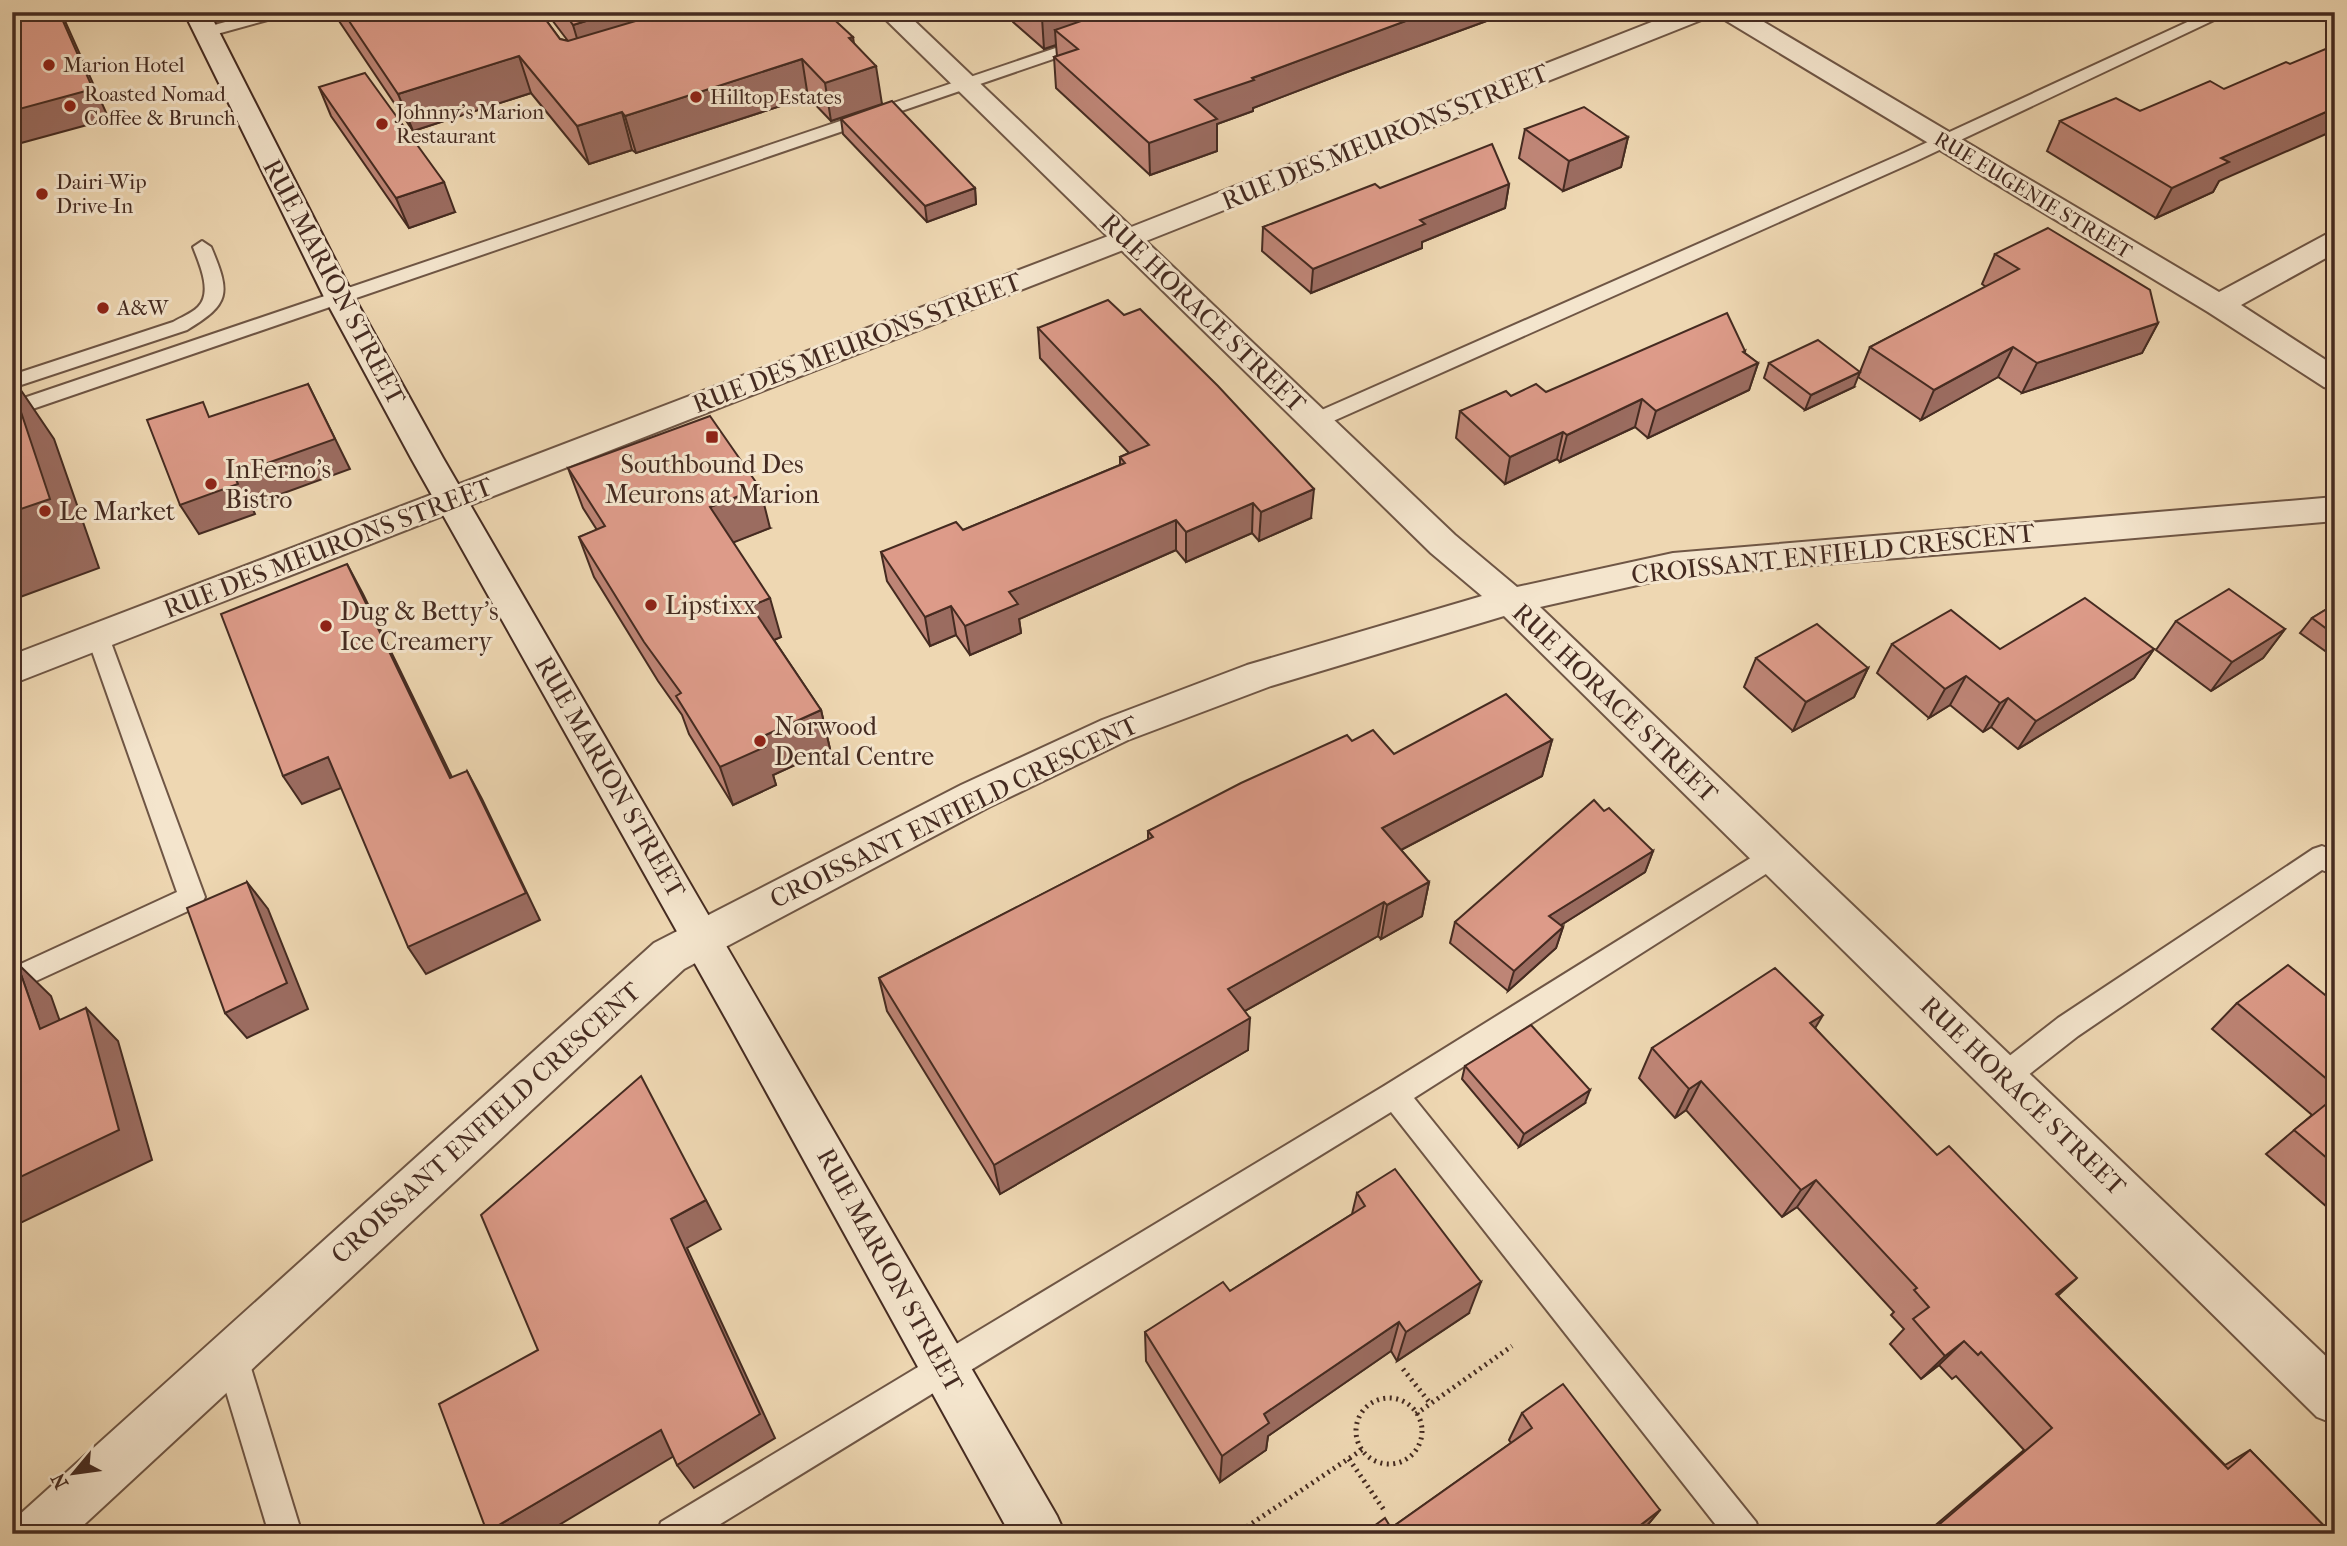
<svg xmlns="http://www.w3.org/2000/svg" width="2347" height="1546" font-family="'IM FELL French Canon',serif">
<rect width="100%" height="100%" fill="#eed7b2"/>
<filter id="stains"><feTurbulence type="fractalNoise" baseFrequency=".00286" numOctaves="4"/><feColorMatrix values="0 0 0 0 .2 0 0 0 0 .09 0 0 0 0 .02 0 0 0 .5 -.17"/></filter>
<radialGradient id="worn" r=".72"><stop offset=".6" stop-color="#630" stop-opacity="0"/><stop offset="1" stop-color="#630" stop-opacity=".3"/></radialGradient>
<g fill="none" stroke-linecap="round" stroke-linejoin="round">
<g stroke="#6f5645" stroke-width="4">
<g id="service">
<path d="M261,12h27l-2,3 -80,22 -8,-5 2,-3z"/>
<path d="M2209,12h22l-315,149 -594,265h-14l-3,-5 3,-5 596,-263z"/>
<path d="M1088,37l8,5 -2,3 -1082,371v-14z"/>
<path d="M202,241l9,6c20,47 19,57 -24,83l-175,58v-13l161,-53c8,-5 18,-8 25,-15 15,-15 1,-44 -5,-60z"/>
<path d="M98,629l8,2 3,6 96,260 -4,8 -189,87v-24l165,-76 -90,-255 3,-6z"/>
<path d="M1774,846l9,3 4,7 -4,7 -369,235 342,424 4,12h-37l-332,-422 -687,422h-47l4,-12 723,-436 381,-237z"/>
<path d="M2322,846l13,5v24l-13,-5 -244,166 -64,50 -10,4 -10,-4 -4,-9 4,-9 64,-50 255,-169z"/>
<path d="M231,1339l11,5 5,11 55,179h-33l-54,-179 5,-11z"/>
</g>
</g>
<g stroke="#6f5645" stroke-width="4">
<g id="minor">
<path d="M878,12h27l550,523 62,52 156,-34 662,-56v24l-662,56 -133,30 795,758v59l-18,-7 -813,-801 -233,70 -143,54 -139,67 -305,162 -610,565h-62l6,-18 636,-573 307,-158 141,-65 145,-55 235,-69 -51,-43z"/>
<path d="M1717,12h30l472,280 106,-57 10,-3v21l-94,52 94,61v24l-11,-3 -116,-75 -488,-295z"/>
</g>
</g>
<g stroke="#6f5645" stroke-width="4">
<path id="tertiary" d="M1677,12h35l-3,5 -573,228 -1124,439v-29l1104,-422z"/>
</g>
<g stroke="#452b21" stroke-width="4">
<path id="secondary" d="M184,12h25l145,285 89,161 614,1058 8,18h-55l-280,-508 -319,-568 -87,-161z"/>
</g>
<g stroke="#452b21" stroke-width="5" stroke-dasharray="2 4.5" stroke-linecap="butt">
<path d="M1403,1369l27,34"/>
<circle cx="1389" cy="1431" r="33"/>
<path d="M1416,1414l96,-68"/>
<path d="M1349,1459l35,51"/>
<path d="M1236,1534l127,-85"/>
</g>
<use href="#service" fill="#f4e5cd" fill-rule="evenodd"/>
<use href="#minor" fill="#f4e5cd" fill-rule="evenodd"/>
<use href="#tertiary" fill="#f4e5cd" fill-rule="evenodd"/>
<use href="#secondary" fill="#f4e5cd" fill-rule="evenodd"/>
</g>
<g fill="#be8576" stroke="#452b21" stroke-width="2">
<path d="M333,12h207l20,27 8,2 -22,-29h280l28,31 28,61 -51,17 -23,-24 -172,56 -4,-3 -43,14 -58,-71 -118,38z"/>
<path d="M1013,12h498l-164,60 -94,36v3l-36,13v27l-67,24 -94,-87 -2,-31 3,-1 -1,-11 -12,4 -31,-27z"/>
<path d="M319,87l136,125 -46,16 -78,-112z"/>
<path d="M2224,89l-5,92 -6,11 -57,26 -109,-67 13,-30 80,-10z"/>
<path d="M841,119l134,69 1,16 -49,18 -84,-88z"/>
<path d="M1525,129l103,8 -7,30 -58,24 -44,-33z"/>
<path d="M1509,184l-4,24 -83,34v6l-111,45 -49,-42 1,-24 117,-39z"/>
<path d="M1995,254l163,69 -16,30 -120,40 -24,-16 -77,43 -63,-43 12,-30 116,-60 -4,-3z"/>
<path d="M1038,328l273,190 -52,23 -7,-8 -66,29 -10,-12 -157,69 2,14 -51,22 -14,-20 -26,11 -43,-65 -6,-29 82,-22 157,-65v-8l9,-4 -89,-95z"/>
<path d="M1745,353l13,10 -9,27 -101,48 -13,-11 -75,35 -3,-3 -52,25 -49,-46 4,-27 51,-15 35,-4z"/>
<path d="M1769,363l85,24 -49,23 -41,-32z"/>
<path d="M568,468l202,60 -37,14 48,95 -7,3 47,70 9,39 -57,26 3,10 -43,20 -44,-71 -7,-19 -24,-34 -64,-104 -15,-40 18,-7 -14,-22z"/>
<path d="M2335,604v54l-35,-25 12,-15z"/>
<path d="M2176,621l109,8 -22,29 -52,33 -55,-41z"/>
<path d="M1892,644l108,5h154l-20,29 -116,71 -27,-22 -8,5 -33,-27 -21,13 -52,-45z"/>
<path d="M1756,658l112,10 -14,29 -61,34 -49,-44z"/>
<path d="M1552,740l-10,36 -141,74 28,32 -7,34 -41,23 -3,-3 -133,75 3,39 -248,144 -113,-183 -8,-33 269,-138v-9l204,-90 42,13z"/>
<path d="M1604,811l49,40 -8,21 -84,53 2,2 -7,21 -48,43 -58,-48 5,-21z"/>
<path d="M2237,1003h98v211l-69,-60 46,-39 -100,-86z"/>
<path d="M1815,1028l243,268 167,169 25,-15 82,84h-407l99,-84 -68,-74 -4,3 -13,-14 -18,14 -31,-35 14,-15 -13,-14 3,-3 -97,-105 -15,10 -96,-107 -11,8 -36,-40 13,-30z"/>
<path d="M1465,1066l120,37 -66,44 -57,-68z"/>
<path d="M1357,1193l112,120 -72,48 -6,-10 -123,85 -2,14 -46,32 -74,-121 -1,-29 85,-41 122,-77z"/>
<path d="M1522,1413l138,97 -20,24h-277l28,-6 120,-85 -2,-3z"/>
</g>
<g fill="#9b6c60" stroke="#452b21" stroke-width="2">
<path d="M59,12h2l48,107 -88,24 -9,-15v-17z"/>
<path d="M615,12h131l-162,50 -11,-37z"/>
<path d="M1058,12h93l-96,18 1,15 -12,4 -2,-31z"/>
<path d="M1430,12h81l-164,60 -94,36v3l-36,13v27l-67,24 -1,-32 46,-43 155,-59z"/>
<path d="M853,37l5,35 18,-6 6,38 -51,17 -6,-38 24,-45z"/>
<path d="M519,56l12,37 -118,38 -15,-37z"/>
<path d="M802,59l6,38 -172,56 -11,-37z"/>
<path d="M2335,108v22l-116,51 -6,11 -57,26 16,-30 49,-30z"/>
<path d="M622,112l10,38 -43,14 -12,-38z"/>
<path d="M1628,137l-7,30 -58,24 6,-30z"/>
<path d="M444,182l11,30 -46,16 -13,-30z"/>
<path d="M1509,184l-4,24 -83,34v6l-111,45 2,-24 107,-49z"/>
<path d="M975,188l1,16 -49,18 -2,-16z"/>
<path d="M2158,323l-16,30 -120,40 15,-30z"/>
<path d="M2013,347l-15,30 -77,43 13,-30z"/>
<path d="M1745,351l-7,21 20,-9 -9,27 -101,48 8,-27z"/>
<path d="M1860,372l-6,15 -49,23 6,-15z"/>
<path d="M12,377l42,62 45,129 -87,32z"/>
<path d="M308,384l42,85 -99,36 4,9 -56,20 -19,-29 54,-30z"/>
<path d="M1642,399l-7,28 -75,35 7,-27z"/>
<path d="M1563,432l-6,27 -52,25 5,-27z"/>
<path d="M760,488l10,40 -48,19 -12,-40z"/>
<path d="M1314,489l-3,29 -52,23 2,-29z"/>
<path d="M1253,503l-1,30 -66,29v-30z"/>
<path d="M1176,520v30l-157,69 2,14 -51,22 -5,-29 44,-34z"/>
<path d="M347,564l16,30 103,212 -16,-28z"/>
<path d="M770,598l11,39 -19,8 -11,-39z"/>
<path d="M951,606l5,29 -26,11 -5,-29z"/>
<path d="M2285,629l-22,29 -52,33 21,-29z"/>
<path d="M2154,649l-20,29 -116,71 18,-28z"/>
<path d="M1868,668l-14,29 -61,34 13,-29z"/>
<path d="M1966,676l-16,29 -21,13 16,-29z"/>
<path d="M2008,698l-17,29 -8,5 17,-29z"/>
<path d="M821,710l9,39 -57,26 3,10 -43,20 -13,-38 39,-29z"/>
<path d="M1552,740l-10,36 -166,87 6,-35z"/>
<path d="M328,757l18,29 -44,18 -19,-28z"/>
<path d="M467,771l15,28 58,121 -114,54 -18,-27z"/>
<path d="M1653,851l-8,21 -103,65 7,-21z"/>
<path d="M247,882l21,27 40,100 -61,29 -22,-25z"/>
<path d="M1429,882l-7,34 -41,23 6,-34z"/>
<path d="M1384,902l-6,34 -151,85 1,-32z"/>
<path d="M1563,927l-7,21 -48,43 6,-20z"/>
<path d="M17,963l34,33 23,65 -34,-32z"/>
<path d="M86,1008l32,33 34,119 -140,67v-46z"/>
<path d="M1823,1015l-18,30 5,-22z"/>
<path d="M1250,1018l-2,32 -248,144 -6,-29z"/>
<path d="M1701,1081l-15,29 -11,8 14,-29z"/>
<path d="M1590,1090l-5,13 -66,44 5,-13z"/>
<path d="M1816,1180l-19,27 -15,10 19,-27z"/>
<path d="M706,1200l15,29 -34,19 88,190 -81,50 -17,-23 -6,-246z"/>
<path d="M2077,1278l-27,25 6,-9z"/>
<path d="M1481,1282l-12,31 -72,48 9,-29z"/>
<path d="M1399,1322l-8,29 -123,85 -2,14 -46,32 2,-26 42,-42z"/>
<path d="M1964,1341l-25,24 -18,14 24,-23z"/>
<path d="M661,1430l18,23 -135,81h-55l-2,-2z"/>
<path d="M1660,1510l-20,24h-11z"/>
</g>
<g fill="#dd9b89" stroke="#452b21" stroke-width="2">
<path d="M12,12h47l34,77 -81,22z"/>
<path d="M343,12h197l20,27 8,2 98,-29h160l27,25 -4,1 27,28 -51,17 -23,-24 -177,57 -3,-4 -45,14 -58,-70 -121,38z"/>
<path d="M564,12h51l-42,13z"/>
<path d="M1035,12h23l-16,6z"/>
<path d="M1107,12h323l-178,66 2,2 -59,20 22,19 -68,24 -95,-86 24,-8 -23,-19z"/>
<path d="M2335,45v63l-114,50 8,4 -57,26 -112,-67 56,-23 24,13 70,-30 14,8 62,-27 4,2z"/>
<path d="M365,73l79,109 -48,16 -77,-111z"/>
<path d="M892,101l83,87 -50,18 -84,-87z"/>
<path d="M1584,107l44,30 -59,24 -44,-32z"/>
<path d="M1492,144l17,40 -89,36 5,4 -112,45 -50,-42 112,-43 5,4z"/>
<path d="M2048,228l102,62 8,33 -121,40 -24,-16 -79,43 -64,-43 149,-78 -24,-15z"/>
<path d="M1108,300l16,15 16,-6 78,77 96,103 -53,23 -8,-9 -67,29 -10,-12 -167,72 9,12 -53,22 -14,-20 -26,11 -44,-65 75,-30 7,8 162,-67 -5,-6 29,-12 -111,-117z"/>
<path d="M1727,313l18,38 -2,1 15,11 -102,48 -14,-12 -75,36 -4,-3 -53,25 -50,-46 46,-20 5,5 25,-12 10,8z"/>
<path d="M1818,340l42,32 -49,23 -42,-32z"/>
<path d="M308,384l27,55 -101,36 4,9 -58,21 -33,-85 56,-18 6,15z"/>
<path d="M12,385l38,114 -38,13z"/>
<path d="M710,416l50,72 -50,19 60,91 -19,8 70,104 -62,28 6,9 -45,20 -44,-71 5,-3 -37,-51 -65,-105 26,-11 -37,-58z"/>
<path d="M347,564l103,214 17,-7 59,122 -118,54 -80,-190 -45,19 -62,-162z"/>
<path d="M2229,589l56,40 -53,33 -56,-41z"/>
<path d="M2085,598l69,51 -118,72 -28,-23 -8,5 -34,-27 -21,13 -53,-45 59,-34 49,39z"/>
<path d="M2335,604v31l-23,-17z"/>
<path d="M1817,624l51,44 -62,34 -50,-44z"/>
<path d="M1506,694l46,46 -170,88 47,54 -42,23 -3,-3 -156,87 22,29 -256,147 -115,-187 274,-141 -5,-6 93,-48 106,-48 5,6 21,-11 21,24z"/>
<path d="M1594,800l10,11 5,-3 44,43 -104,65 14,11 -49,44 -59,-49z"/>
<path d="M247,882l40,101 -62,30 -38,-105z"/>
<path d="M17,963l23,66 46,-21 33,122 -107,51v-216z"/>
<path d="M2288,965l47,38v83l-98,-83z"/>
<path d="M1775,968l48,47 -13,8 127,132 12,-9 128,132 -21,16 172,175 22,-19 82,84h-237l-3,-3 -4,3h-160l124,-106 -71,-76 -3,3 -14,-14 -19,15 -32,-37 16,-12 -15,-17 3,-2 -101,-108 -15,10 -100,-109 -12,8 -37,-41z"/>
<path d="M1531,1025l59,65 -66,44 -59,-68z"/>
<path d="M641,1076l65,124 -35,19 89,195 -83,51 -16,-35 -174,102 -48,-128 99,-54 -57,-135z"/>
<path d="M2335,1097v68l-41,-35z"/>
<path d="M1395,1169l86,113 -75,50 -7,-10 -135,92 5,9 -47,33 -77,-124 78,-50 7,9 135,-85 -8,-13z"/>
<path d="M1563,1384l97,126 -31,24h-266l22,-16 6,10 141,-100 -10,-15z"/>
</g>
<g fill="#8f2418" stroke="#f4e5cd" stroke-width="2.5">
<circle cx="49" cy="65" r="7"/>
<circle cx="696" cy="97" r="7"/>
<circle cx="70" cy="106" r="7"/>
<circle cx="382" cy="124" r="7"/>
<circle cx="42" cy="194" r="7"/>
<circle cx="103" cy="308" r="7"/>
<rect x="705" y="430" width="14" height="14" rx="3.5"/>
<circle cx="211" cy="484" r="7"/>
<circle cx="45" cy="511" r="7"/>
<circle cx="651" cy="605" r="7"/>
<circle cx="326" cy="626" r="7"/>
<circle cx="760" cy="741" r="7"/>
</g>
<g text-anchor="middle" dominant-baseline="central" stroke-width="6" stroke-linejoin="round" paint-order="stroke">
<g font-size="21" fill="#452b21" stroke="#f4e5cd" text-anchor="start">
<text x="63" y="65">Marion Hotel</text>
<text x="84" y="94">Roasted Nomad<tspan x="84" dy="24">Coffee &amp; Brunch</tspan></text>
<text x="710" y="97">Hilltop Estates</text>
<text x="396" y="112">Johnny's Marion<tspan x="396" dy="24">Restaurant</tspan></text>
<text x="56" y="182">Dairi-Wip<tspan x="56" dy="24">Drive-In</tspan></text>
<text x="117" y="308">A&amp;W</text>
</g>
<g font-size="21" fill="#452b21" stroke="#f4e5cd">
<text transform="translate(2033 195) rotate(31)">RUE EUGENIE STREET</text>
</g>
<g font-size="26" fill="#452b21" stroke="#f4e5cd">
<text transform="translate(1385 137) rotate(-22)">RUE DES MEURONS STREET</text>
<text transform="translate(334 282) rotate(62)">RUE MARION STREET</text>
<text transform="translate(1203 313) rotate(44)">RUE HORACE STREET</text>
<text transform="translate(857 343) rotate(-21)">RUE DES MEURONS STREET</text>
<text transform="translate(328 548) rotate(-21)">RUE DES MEURONS STREET</text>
<text transform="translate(1833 554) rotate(-6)">CROISSANT ENFIELD CRESCENT</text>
<text transform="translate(1615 703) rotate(44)">RUE HORACE STREET</text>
<text transform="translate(610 777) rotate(60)">RUE MARION STREET</text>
<text transform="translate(954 812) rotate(-26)">CROISSANT ENFIELD CRESCENT</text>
<text transform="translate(2023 1096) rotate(44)">RUE HORACE STREET</text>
<text transform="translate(486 1123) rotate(-42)">CROISSANT ENFIELD CRESCENT</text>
<text transform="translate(890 1270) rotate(61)">RUE MARION STREET</text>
</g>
<g font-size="26" fill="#452b21" stroke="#f4e5cd" text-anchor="start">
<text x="712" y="464" text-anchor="middle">Southbound Des<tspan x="712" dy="30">Meurons at Marion</tspan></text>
<text x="225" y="469">InFerno's<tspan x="225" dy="30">Bistro</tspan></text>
<text x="59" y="511">Le Market</text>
<text x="665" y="605">Lipstixx</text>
<text x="340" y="611">Dug &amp; Betty's<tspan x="340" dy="30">Ice Creamery</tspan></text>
<text x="774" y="726">Norwood<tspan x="774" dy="30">Dental Centre</tspan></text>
</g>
</g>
<rect width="2347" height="1546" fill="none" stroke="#eed7b2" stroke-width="42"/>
<rect x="14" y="14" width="2319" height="1518" fill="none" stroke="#452b21" stroke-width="3.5"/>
<rect x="21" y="21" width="2305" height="1504" fill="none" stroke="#452b21" stroke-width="2"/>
<g transform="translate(74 1473) rotate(241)" stroke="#f4e5cd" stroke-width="5" paint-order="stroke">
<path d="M0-5L12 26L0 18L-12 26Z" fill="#452b21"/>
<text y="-10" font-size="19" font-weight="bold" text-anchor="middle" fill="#452b21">N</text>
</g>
<rect width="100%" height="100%" filter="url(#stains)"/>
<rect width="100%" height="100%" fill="url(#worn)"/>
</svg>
